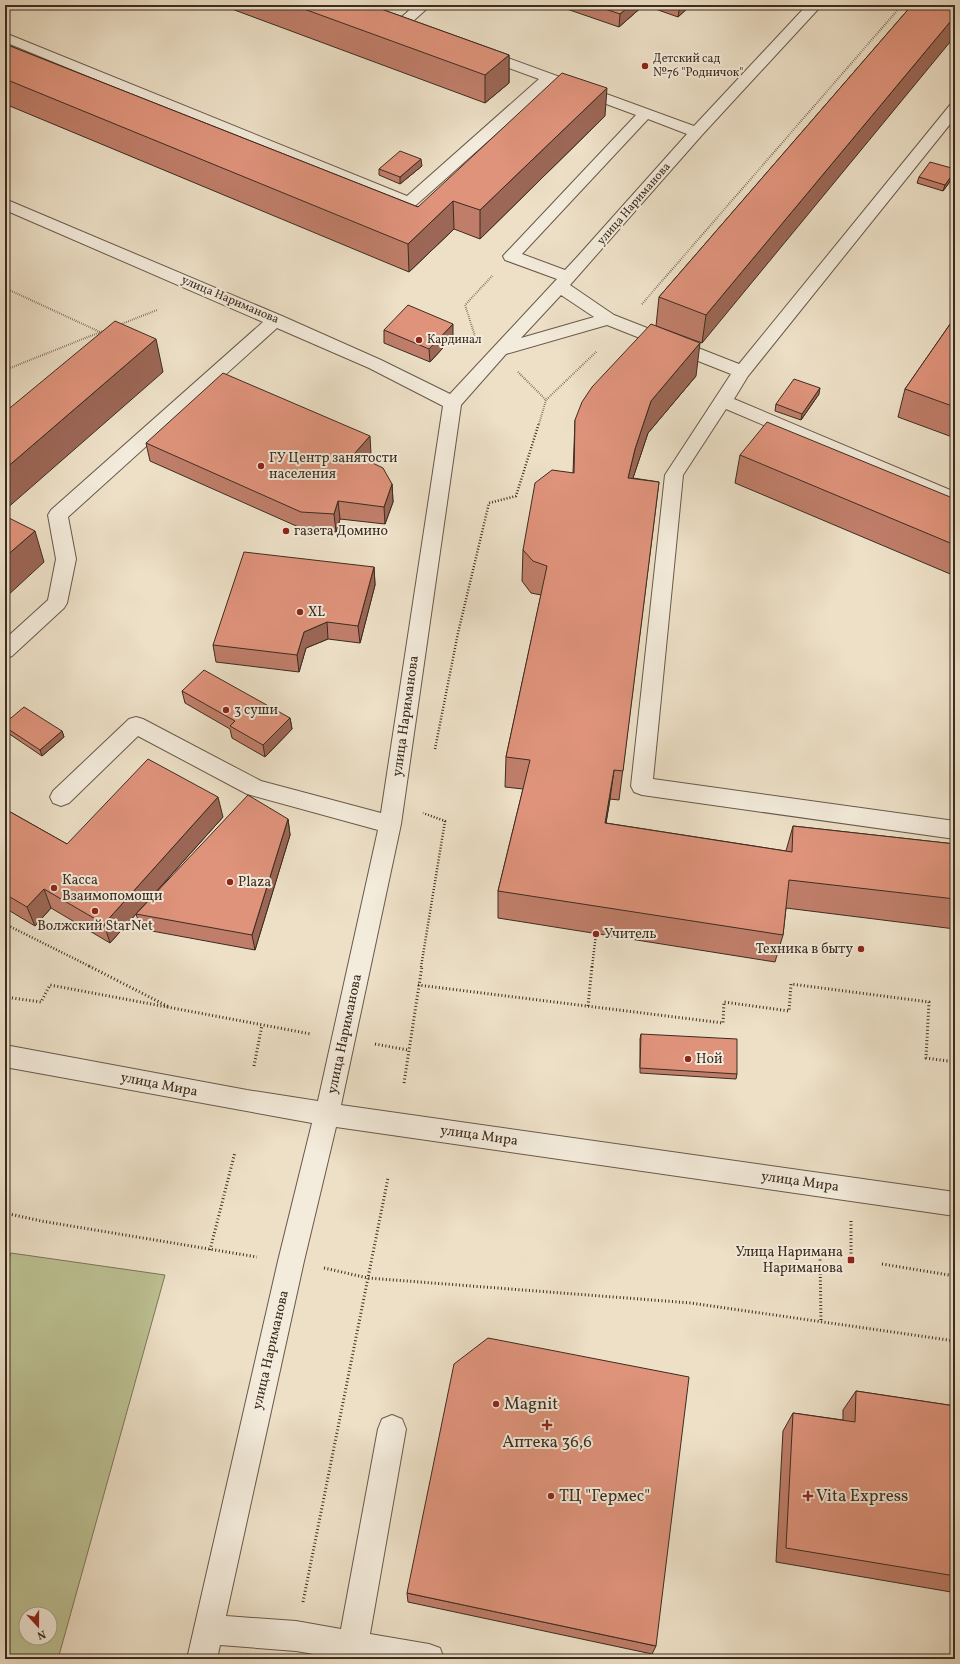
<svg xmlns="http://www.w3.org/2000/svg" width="960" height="1664" font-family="Vollkorn,serif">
<rect width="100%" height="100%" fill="#ede0c7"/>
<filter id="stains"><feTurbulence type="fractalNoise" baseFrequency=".005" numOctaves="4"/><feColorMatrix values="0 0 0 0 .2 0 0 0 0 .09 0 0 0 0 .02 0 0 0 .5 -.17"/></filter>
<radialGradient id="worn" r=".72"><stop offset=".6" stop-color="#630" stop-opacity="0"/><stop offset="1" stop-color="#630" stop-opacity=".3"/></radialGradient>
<path fill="#bcc193" stroke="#7c765a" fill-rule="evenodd" d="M11,1253l154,22 -107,384h-53v-389zM26,1614h24v24h-24z"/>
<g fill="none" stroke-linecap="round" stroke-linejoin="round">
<g stroke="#68594a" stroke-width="2">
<g id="minor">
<path d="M415,5h16l-20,18 16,5 2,3 -2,3c-7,2 -29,-4 -33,-10z"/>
<path d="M807,5h15l-120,130 -132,150 44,30 125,49 211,-259 5,-2v15l-207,258 -14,23 221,93v15l-229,-98 -43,66 -30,304 302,42v18l-313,-44 -8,-3 -3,-6 34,-311 66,-101 -124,-49 -101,29 -45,51 -60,419 -60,281 614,87v24l-619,-89 -32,134 -78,355 70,5 45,8 37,-200 4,-10 10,-4 10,4 4,10 -36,205 59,10 11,4 4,11h-101l-47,-8 -76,-6 -3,14h-30l91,-398 34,-138 -307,-56v-22l242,45 71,11 60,-271 -131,-36 -109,-58 -69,67 -8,3 -8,-3 -3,-6 3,-6 76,-72 7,-2 7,2 118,62 120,32 62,-407 -74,-38 -92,-40 -209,189 8,42 -9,44 -3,5 -52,48 -7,3v-20l43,-39 8,-41 -8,-44 3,-5 212,-188 -258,-112v-11l277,117 99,44 69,34 107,-115 -52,-19 -2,-4 133,-141 -84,-31 -137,122 -6,2 -404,-166v-9l402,163 132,-117 -63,-23 -2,-3 2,-3 5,-1 5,1 208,76zM648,119l39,15 -109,122 -13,14 -43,-16zM561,295l33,22 -73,21z"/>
</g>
</g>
<g stroke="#3c2c20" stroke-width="2" stroke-dasharray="0.5 1.5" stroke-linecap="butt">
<path d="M5,288l95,44"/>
<path d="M642,304l260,-299"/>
<path d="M119,325l38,-15"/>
<path d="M475,336l-10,-31 28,-30"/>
<path d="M5,370l98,-39"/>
<path d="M518,372l28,28"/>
<path d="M539,424l7,-24 51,-49"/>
</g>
<g stroke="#3c2c20" stroke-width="2.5" stroke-dasharray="1 2" stroke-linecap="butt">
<path d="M435,749l23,-116 31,-130 27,-7 23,-73"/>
<path d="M5,924l86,43"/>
<path d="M421,967l24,-146 -22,-8"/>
<path d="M592,967l4,-33"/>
</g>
<g stroke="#3c2c20" stroke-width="3" stroke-dasharray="1 2.5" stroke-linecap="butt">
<path d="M89,966l80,41"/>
<path d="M418,985l305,38 1,-21 65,9 2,-27 138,18 -3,56 29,4"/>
<path d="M5,997l36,5 9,-17 261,49"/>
<path d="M588,1006l4,-40"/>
<path d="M375,1044l33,6"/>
<path d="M254,1066l8,-41"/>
<path d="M404,1083l18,-117"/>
<path d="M5,1213l36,8 216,36"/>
<path d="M851,1221v39"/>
<path d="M210,1250l25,-98"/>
<path d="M820,1256l1,66"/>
<path d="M882,1264l73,12"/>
<path d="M324,1268l44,10 323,25 264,38"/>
<path d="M303,1602l85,-424"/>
</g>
<use href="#minor" fill="#f3ebdb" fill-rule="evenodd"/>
</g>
<g fill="#c07e6a" stroke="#3c2c20">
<path d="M221,5h149l139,50v28l-24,20z"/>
<path d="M558,5h133l-13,12 -34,-12 -25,22 -61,-21z"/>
<path d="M912,5l-210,338 -46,-17 3,-29z"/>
<path d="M5,44l413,163 187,-91 -125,123 -26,-10 -45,43 -404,-168z"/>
<path d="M422,166l-22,18 -21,-9v-6z"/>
<path d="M955,169l-1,7 -11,15 -26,-8 2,-6z"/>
<path d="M955,317v121l-57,-21 7,-28z"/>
<path d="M384,330l69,7 -23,25 -46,-19z"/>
<path d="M696,376l-48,57 -15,45 26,4 -40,318 -9,-1 -4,24 180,28 7,-25 162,18v85l-169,-21 -3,27 -8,27 -277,-44v-27l25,-102 -18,-2 1,-30 35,-162 -10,-2 -9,-12 1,-31 50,-77 2,-53z"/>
<path d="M819,394l-18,26 -26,-9 1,-7z"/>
<path d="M146,443l225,11 -5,5 26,25 1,18 -8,22 -45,-5 -4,13 -33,-3 -153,-68z"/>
<path d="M740,455l215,44v77l-220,-93z"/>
<path d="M374,567l1,18 -15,58 -32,-4 -22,9 -7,24 -83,-10 -3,-17z"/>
<path d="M182,691l108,27 2,11 -27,28 -33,-19 -2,-9 -45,-26z"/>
<path d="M5,723l57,8 2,6 -22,19 -37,-25z"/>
<path d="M5,809l62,35 156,-27 -83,93 148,-91 2,16 -35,115 -114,-21 -5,-15 -26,29 -59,-35 -16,18 -30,-18z"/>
<path d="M641,1034l96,40 -1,5 -96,-6v-34z"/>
<path d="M856,1391l99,15v253h-4v-67l-175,-30 7,-131 10,-18 50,7v-10z"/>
<path d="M407,1593l249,53 -4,8 -244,-52z"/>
</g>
<g fill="#9c6756" stroke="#3c2c20">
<path d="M631,5h13l-25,22 1,-13z"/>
<path d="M680,5h11l-13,12z"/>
<path d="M955,16v20l-253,307 4,-28z"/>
<path d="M509,55v28l-24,20v-28z"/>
<path d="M607,88l-2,28 -125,123v-29z"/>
<path d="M421,159l1,7 -22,18v-7z"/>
<path d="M955,171l-1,5 -11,15 2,-6z"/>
<path d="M453,201l1,28 -45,43 -1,-28z"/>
<path d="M453,324v13l-23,25 -1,-13z"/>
<path d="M156,339l7,33 -158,138v-41z"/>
<path d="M700,343l-4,33 -48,57 -16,48 -4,-3 7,-29 16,-48z"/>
<path d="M820,388l-1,6 -18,26 1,-6z"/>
<path d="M370,436l1,18 -15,17 -2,-17z"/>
<path d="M392,484l1,18 -8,22 -1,-17z"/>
<path d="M338,501l2,18 -4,13 -2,-18z"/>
<path d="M35,531l9,31 -39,36v-41z"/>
<path d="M374,567l1,18 -15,58 -2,-17z"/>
<path d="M327,622l1,17 -22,9 -7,24 -2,-17 7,-23z"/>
<path d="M290,718l2,11 -27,28 -2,-12z"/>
<path d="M62,731l2,6 -22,19 -2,-6z"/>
<path d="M614,770l-4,29 -9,53 4,-29z"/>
<path d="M218,797l5,20 -113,126 -6,-19z"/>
<path d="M288,819l2,16 -35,115 -3,-15z"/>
<path d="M44,889l7,19 -16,18 -8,-19z"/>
</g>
<g fill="#df937b" stroke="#3c2c20">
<path d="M293,5h77l139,50 -24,20z"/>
<path d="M593,5h38l-11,9z"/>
<path d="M912,5h43v11l-249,299 -47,-18z"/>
<path d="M5,44l413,163 144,-134 45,15 -127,122 -27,-9 -45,43 -403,-165z"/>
<path d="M400,151l21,8 -21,18 -21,-8z"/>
<path d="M930,162l25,7v2l-10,14 -26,-8z"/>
<path d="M408,305l45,19 -24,25 -45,-19z"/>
<path d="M955,317v90l-50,-18z"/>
<path d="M115,321l41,18 -151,130v-57z"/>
<path d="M651,324l49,19 -49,58 -16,48 -7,29 31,4 -36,289 -9,-1 -9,53 187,29 1,-26 162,18v55l-166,-19 -6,55 -285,-44 32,-131 -24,-3 41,-191 -14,-5 -10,-11 12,-67 17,-13 22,3 1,-53 7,-18 10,-15z"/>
<path d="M223,373l147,63 -16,18 29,14 9,16 -8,23 -46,-6 -4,13 -33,-2 -155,-69z"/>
<path d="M794,379l26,9 -18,26 -26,-10z"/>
<path d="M767,422l188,77v46l-215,-90z"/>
<path d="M5,516l30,15 -30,26z"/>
<path d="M244,552l130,15 -16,59 -31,-4 -23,10 -7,23 -84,-10z"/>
<path d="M204,670l86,48 -27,27 -33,-19 5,-5 -53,-30z"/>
<path d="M24,707l38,24 -22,19 -35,-23v-4z"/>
<path d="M148,759l70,38 -114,127 -60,-35 -17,18 -22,-13v-85l62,35z"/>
<path d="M248,795l40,24 -36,116 -116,-21z"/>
<path d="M641,1034l96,5v35l-97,-6z"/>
<path d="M488,1338l201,39 -33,269 -249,-53 47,-229z"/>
<path d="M856,1391l99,15v170l-169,-28 7,-135 62,9z"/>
</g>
<g fill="#8f2418" stroke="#f3ebdb" stroke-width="1.5">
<circle cx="645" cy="66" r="4"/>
<circle cx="419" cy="340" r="4"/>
<circle cx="261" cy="466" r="4"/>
<circle cx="286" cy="531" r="4"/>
<circle cx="300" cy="612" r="4"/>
<circle cx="226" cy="710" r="4"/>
<circle cx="230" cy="882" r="4"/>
<circle cx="54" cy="888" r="4"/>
<circle cx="95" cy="911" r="4"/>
<circle cx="596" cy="934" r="4"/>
<circle cx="861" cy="949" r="4"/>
<circle cx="688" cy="1059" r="4"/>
<rect x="847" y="1256" width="8" height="8" rx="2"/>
<circle cx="496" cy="1404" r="4"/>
<path d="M545 1419h4v4h4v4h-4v4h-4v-4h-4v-4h4z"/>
<circle cx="551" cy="1496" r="4"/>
<path d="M806 1490h4v4h4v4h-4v4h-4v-4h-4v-4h4z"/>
</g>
<g text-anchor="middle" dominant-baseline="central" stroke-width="4" stroke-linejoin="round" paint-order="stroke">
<g font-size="12" fill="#3c2c20" stroke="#f3ebdb" text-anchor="start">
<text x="653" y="59">Детский сад<tspan x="653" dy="14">№76 "Родничок"</tspan></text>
<text x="427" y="340">Кардинал</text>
</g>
<g font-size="12" fill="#3c2c20" stroke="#f3ebdb">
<text transform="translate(634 204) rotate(-49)">улица Нариманова</text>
<text transform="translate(230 300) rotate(23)">улица Нариманова</text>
</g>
<g font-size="14" fill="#3c2c20" stroke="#f3ebdb" text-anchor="start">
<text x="269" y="458">ГУ Центр занятости<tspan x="269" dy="16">населения</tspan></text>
<text x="294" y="531">газета Домино</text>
<text x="308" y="612">XL</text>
<text x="234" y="710">3 суши</text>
<text x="62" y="880">Касса<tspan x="62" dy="16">Взаимопомощи</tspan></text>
<text x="238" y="882">Plaza</text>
<text x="95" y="926" text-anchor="middle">Волжский StarNet</text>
<text x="604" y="934">Учитель</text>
<text x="853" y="949" text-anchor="end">Техника в быту</text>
<text x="696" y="1059">Ной</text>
<text x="843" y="1252" text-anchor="end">Улица Наримана<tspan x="843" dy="16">Нариманова</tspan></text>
</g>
<g font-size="14" fill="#3c2c20" stroke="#f3ebdb">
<text transform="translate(406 716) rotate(-82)">улица Нариманова</text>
<text transform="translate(345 1034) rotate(-78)">улица Нариманова</text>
<text transform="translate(159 1085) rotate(11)">улица Мира</text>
<text transform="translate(479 1136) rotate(8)">улица Мира</text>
<text transform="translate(800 1182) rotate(8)">улица Мира</text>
<text transform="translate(271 1350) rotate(-77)">улица Нариманова</text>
</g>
<g font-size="17" fill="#3c2c20" stroke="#f3ebdb" text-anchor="start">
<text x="504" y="1404">Magnit</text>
<text x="547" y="1442" text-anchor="middle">Аптека 36,6</text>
<text x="559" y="1496">ТЦ "Гермес"</text>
<text x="816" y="1496">Vita Express</text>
</g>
</g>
<rect width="960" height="1664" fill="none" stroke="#ede0c7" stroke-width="20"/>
<rect x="6" y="6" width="948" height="1652" fill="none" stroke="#3c2c20" stroke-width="2"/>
<rect x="10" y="10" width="940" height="1644" fill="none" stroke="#3c2c20"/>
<g transform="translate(38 1626) rotate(159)"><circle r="19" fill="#f3ebdb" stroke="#aa9f90"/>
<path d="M0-3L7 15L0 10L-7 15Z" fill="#8f2418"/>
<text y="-6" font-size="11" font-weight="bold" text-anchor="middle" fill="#3c2c20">N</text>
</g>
<rect width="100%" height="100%" filter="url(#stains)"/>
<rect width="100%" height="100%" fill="url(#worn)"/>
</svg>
